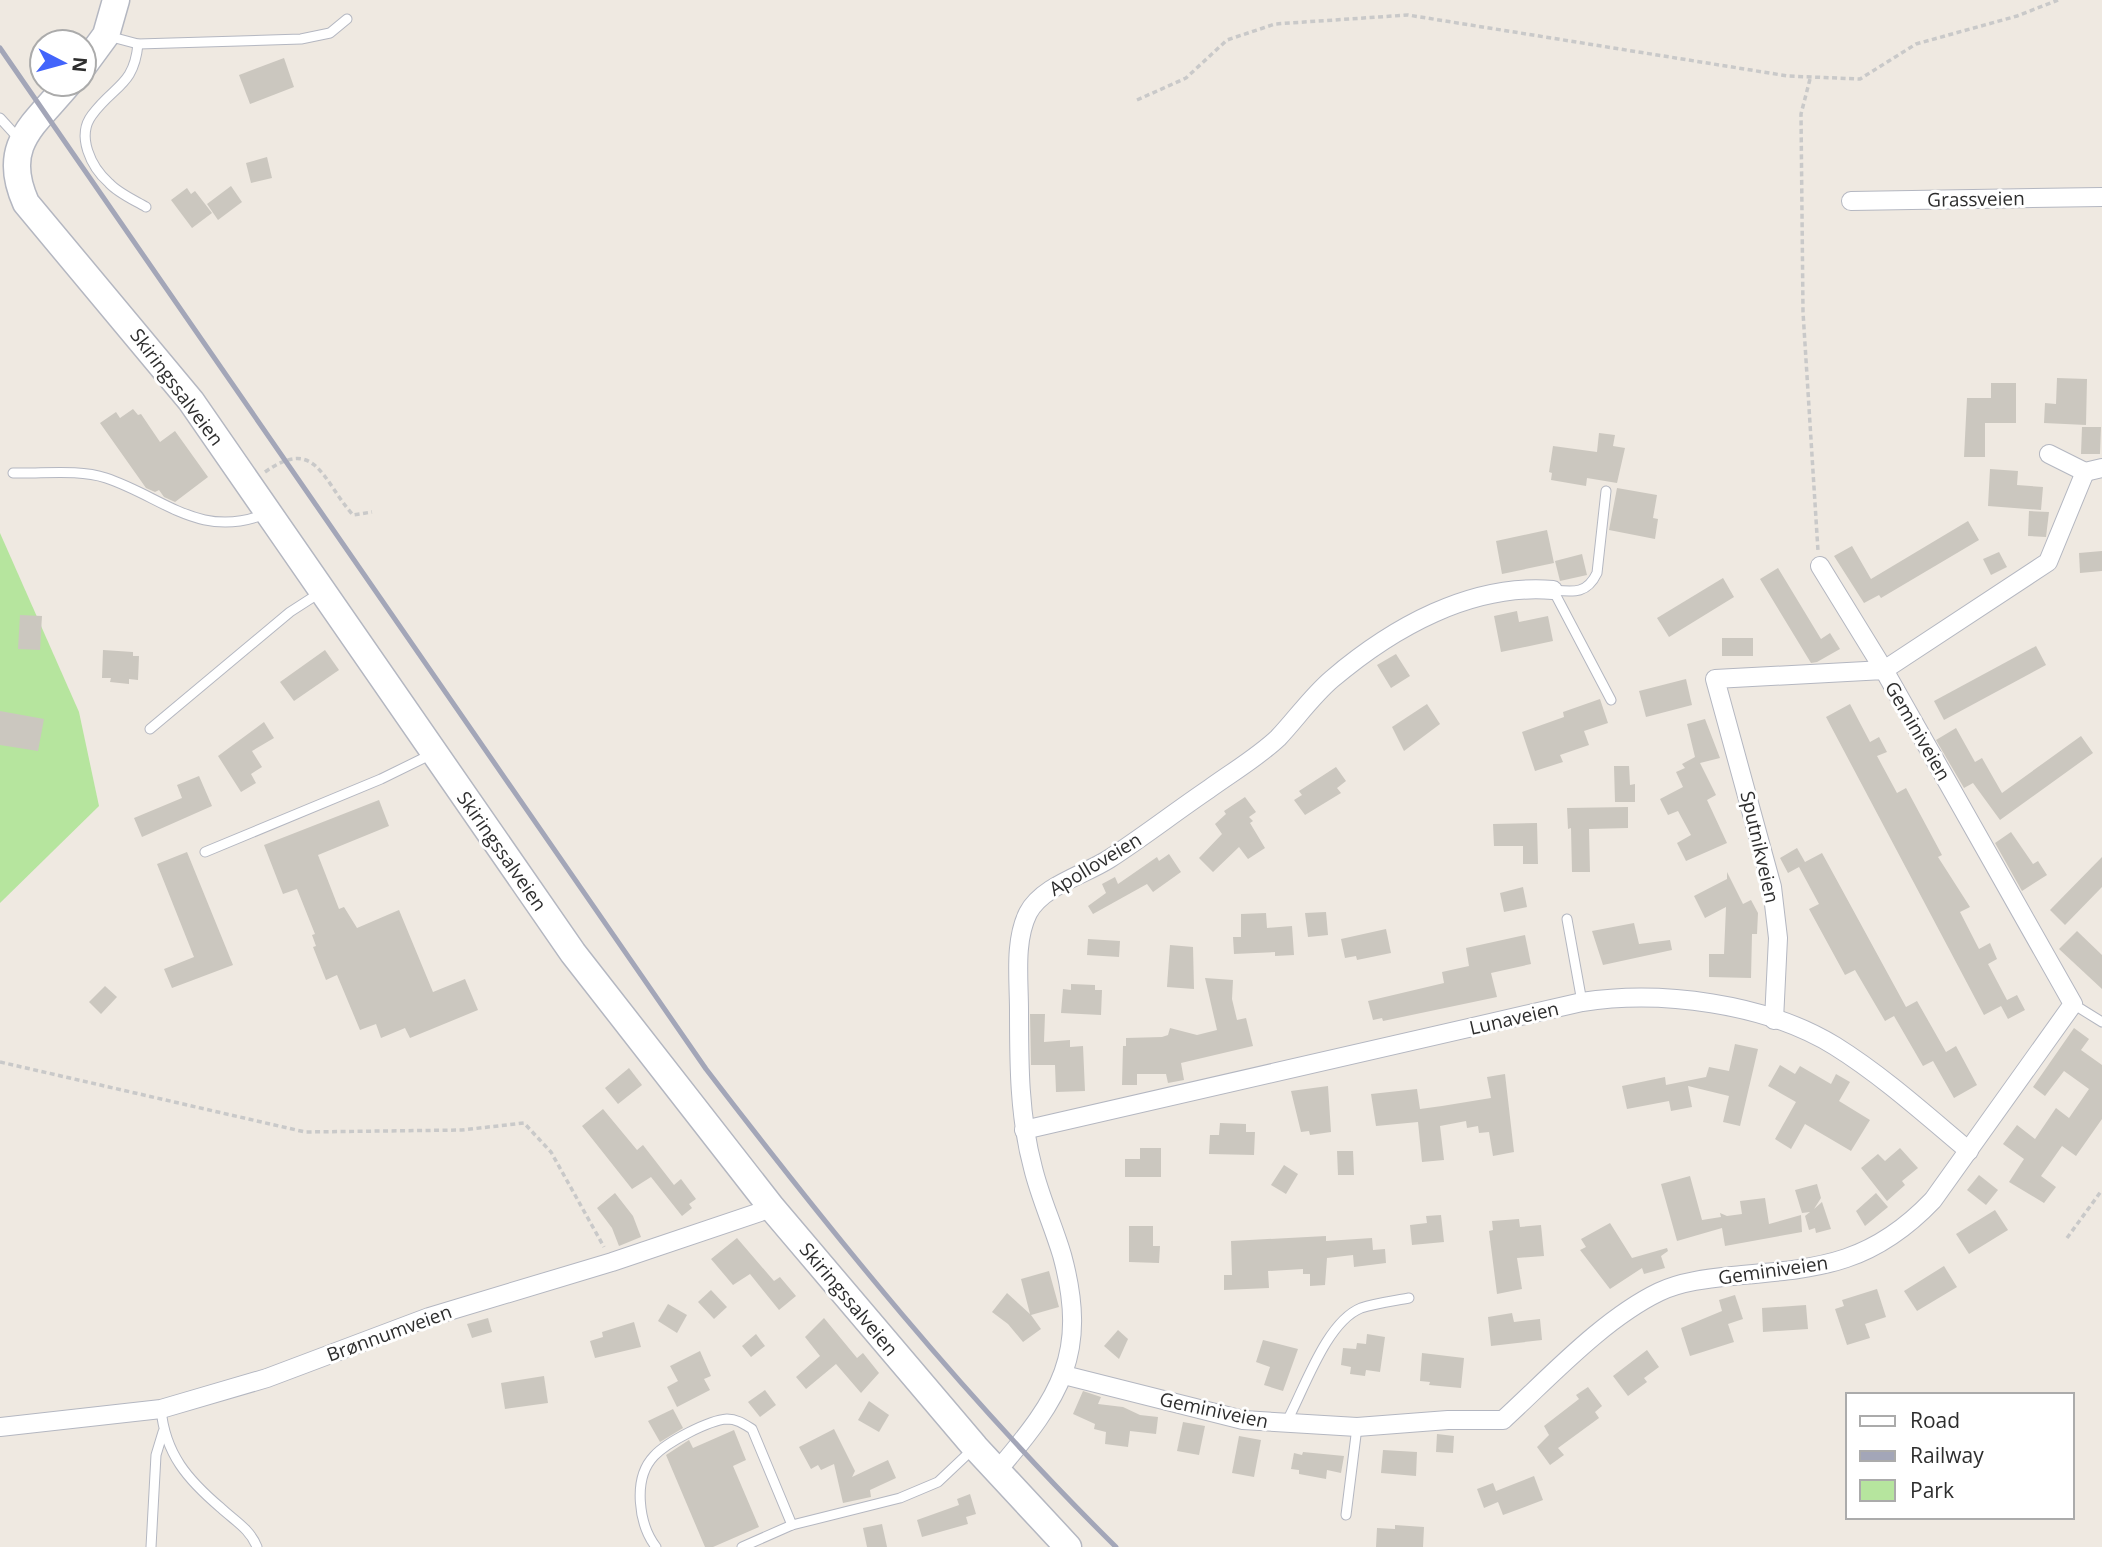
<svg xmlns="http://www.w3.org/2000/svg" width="2102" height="1547" font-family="'Open Sans',sans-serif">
<rect width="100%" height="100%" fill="#efe9e1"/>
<path fill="#b6e59e" d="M0,533l79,179 20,94 -99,97z"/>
<g fill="#cbc7bf">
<path d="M284,58l10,29 -44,17 -11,-29z"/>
<path d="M267,157l5,21 -21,5 -5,-20z"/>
<path d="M231,186l11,16 -24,18 -11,-16z"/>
<path d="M187,188l4,6 4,-3 17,22 -20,15 -21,-28z"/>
<path d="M2057,378l30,1 -1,46 -42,-2 1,-20 11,1z"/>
<path d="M1991,383h25v40h-31v34h-21l3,-59h24z"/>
<path d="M133,409l5,6 3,-1 19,28 15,-11 33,46 -33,25 -11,-5 -5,-7 -4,2 -9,-4 -46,-65 16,-11 4,6z"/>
<path d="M2082,427h19l-1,27h-19z"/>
<path d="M1599,433l16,2 -2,11 12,2 -8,35 -30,-5 -1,8 -35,-6 1,-7 -3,-1 4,-26 44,6z"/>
<path d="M1990,469l28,2 -1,14 26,2 -2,23 -53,-4z"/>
<path d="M1617,488l40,7 -4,23 5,1 -3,20 -46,-9z"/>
<path d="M2029,511l20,1 -3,25 -18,-1z"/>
<path d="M1968,521l11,19 -98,58 -2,-3 -15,8 -30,-47 18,-10 19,33z"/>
<path d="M1547,530l7,33 -52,11 -6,-33z"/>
<path d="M2102,551v20l-22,2 -1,-20z"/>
<path d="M1999,552l8,15 -16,8 -8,-16z"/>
<path d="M1582,554l5,21 -27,6 -5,-20z"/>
<path d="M1778,568l43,71 9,-6 10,16 -23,13 -6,1 -51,-84z"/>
<path d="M1723,578l11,19 -65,40 -12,-19z"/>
<path d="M1517,611l2,11 29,-6 5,25 -52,11 -7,-36z"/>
<path d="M20,615l22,1 -2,34 -22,-1z"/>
<rect x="1722" y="638" width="31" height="18"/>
<path d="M2036,646l10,19 -102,55 -10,-19z"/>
<path d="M103,650l30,2v4h6l-1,24 -9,-1v5l-19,-2 1,-4h-9z"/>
<path d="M325,650l14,20 -45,31 -14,-19z"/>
<path d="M1396,654l14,22 -19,12 -14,-23z"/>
<path d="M1686,679l6,26 -46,12 -7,-26z"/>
<path d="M1600,699l8,24 -24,8 5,14 -29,10 3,7 -28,9 -13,-39 42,-15 -1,-5z"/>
<path d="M1427,704l13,20 -36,27 -12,-24z"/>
<path d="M1850,704l20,38 9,-5 8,15 -10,4 20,37 9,-5 36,67 -4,2 32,50 -10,5 19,37 11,-6 7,16 -9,5 19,36 10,-5 8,15 -17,9 -7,-13 -17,9 -158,-298z"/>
<path d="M0,711l44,8 -6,32 -38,-6z"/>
<path d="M1705,719l15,39 -20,5 16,32 -9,5 20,43 -41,18 -9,-18 14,-8 -13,-24 -10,4 -8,-16 23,-12 -7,-15 9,-4 -3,-4 13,-7 -8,-33z"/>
<path d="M264,722l10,16 -22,13 10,16 -11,7 5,9 -15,9 -23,-36z"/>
<path d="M1956,728l19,34 7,-4 20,35 79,-57 12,17 -93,67 -27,-37 -9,5 -28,-48z"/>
<path d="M1614,766h15l1,19 5,-1v18h-20z"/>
<path d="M1336,767l10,14 -9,7 4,5 -36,22 -11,-15 8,-5 -3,-4z"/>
<path d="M199,776l13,30 -70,31 -8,-19 48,-20 -5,-13z"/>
<path d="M1245,797l11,15 -7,5 4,4 -3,2 15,25 -17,11 -9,-12 -26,25 -14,-14 23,-24 -7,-10 11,-10 -2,-3z"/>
<path d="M379,800l10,26 -71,29 21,54 5,-2 13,21 42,-18 34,82 32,-13 13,31 -68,28 -5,-10 -24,10 -5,-14 -16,6 -23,-55 -11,5 -13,-33 3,-1 -4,-11 3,-1 -18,-45 -14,5 -19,-49z"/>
<path d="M1628,807v21l-39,1 1,43h-18l-1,-44 -3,1 -1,-21z"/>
<path d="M1537,823l1,41h-15v-18h-29l-1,-22z"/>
<path d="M2011,832l22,32 5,-3 9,14 -25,16 -27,-48z"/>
<path d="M1797,848l8,14 17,-9 84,154 11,-6 29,51 10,-6 21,39 -23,13 -21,-37 -10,5 -29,-50 -9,5 -30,-51 -10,5 -36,-66 10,-5 -20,-37 -11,6 -8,-15z"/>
<path d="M187,852l46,113 -61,23 -8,-19 30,-12 -37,-93z"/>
<path d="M1169,854l12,18 -28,20 -6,-8 -54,30 -5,-8 18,-13 -4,-9 13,-7 3,7 39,-27 2,4z"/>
<path d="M2102,857v30l-37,38 -15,-15z"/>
<path d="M1727,872l16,32 8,-4 7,13 -1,21h-5l-1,44 -42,-1v-23h15l2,-47 -21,11 -11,-22 33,-17z"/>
<path d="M1523,887l4,20 -23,5 -4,-19z"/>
<path d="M1326,912l2,23 -20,2 -3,-24z"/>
<path d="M1266,913l1,15 25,-2 2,29 -19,1v-4l-41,2 -1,-17h8v-23z"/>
<path d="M1634,923l5,21 31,-4 2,10 -69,15 -11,-34z"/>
<path d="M1386,929l5,24 -34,7 -1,-4 -11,2 -4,-19z"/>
<path d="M2077,931l25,24v34l-43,-40z"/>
<path d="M1525,935l6,29 -40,9 6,24 -114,24 -1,-3 -9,2 -5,-19 76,-18 -2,-11 27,-6 -3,-18z"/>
<path d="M1088,939l32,2 -1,16 -32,-2z"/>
<path d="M1170,945l23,2 1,42 -27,-2z"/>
<path d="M1205,978l28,2 -1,19 5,21 9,-2 7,28 -72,17 3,17 -16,3 -2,-9h-29v11h-15l1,-39h3v-8l36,-1 6,-2 2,-7 27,7 20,-5z"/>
<path d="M1071,984l24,1v5h7l-1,25 -40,-2 2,-24 8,1z"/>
<path d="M105,986l12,11 -16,17 -12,-12z"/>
<path d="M1030,1014h15l-1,28 26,-2v7l13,-1 2,45 -29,1 -1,-27h-24z"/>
<path d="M2074,1028l15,11 -8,11 21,15v54l-26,37 -14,-10 -21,30 15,11 -12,16 -35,-21 15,-23 -21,-15 14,-19 18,14 21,-31 13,10 20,-29 -25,-18 -19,25 -12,-9z"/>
<path d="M1735,1044l23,5 -18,77 -17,-4 6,-26 -41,-10 4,21 -21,4 -2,-10 -42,8 -5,-23 43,-9 1,8 40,-8 3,-10 20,4z"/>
<path d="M1780,1065l15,9 5,-8 31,18 5,-10 14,8 -11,19 31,19 -19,31 -46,-27 -14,25 -16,-10 21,-37 -28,-16z"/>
<path d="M629,1068l13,17 -24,19 -13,-16z"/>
<path d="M1505,1074l9,78 -21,4 -4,-24 -10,1 -1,-7 -11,2 -1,-7 -26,5 4,34 -22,2 -4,-40 -42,4 -5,-32 46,-5 3,20 22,-3 49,-8 -4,-21z"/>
<path d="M1328,1086l3,46 -21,3 -1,-4 -8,1 -10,-41z"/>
<path d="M603,1109l34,41 6,-5 31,40 7,-6 15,20 -7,5 3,4 -10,8 -31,-39 -19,12 -50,-63z"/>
<path d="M1220,1123l26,1v8h9l-1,23 -45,-1 1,-19h9z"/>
<path d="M1140,1148h21v29h-36v-18h15z"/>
<path d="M1900,1148l18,20 -16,13 3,4 -18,16 -26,-33 17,-14 7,7z"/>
<path d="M1337,1151h16l1,24h-16z"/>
<path d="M1284,1165l14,9 -12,20 -15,-9z"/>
<path d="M1979,1175l19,15 -12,15 -19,-15z"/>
<path d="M1690,1176l12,44 19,-3 -1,-4 7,3 15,-2 -2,-13 25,-3 4,26 32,-9 1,17 -77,14 -3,-18 -45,13 -16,-57z"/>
<path d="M1817,1184l4,14 -7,11 8,-7 9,27 -15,4 -1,-5 -6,2 -4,-14 5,-4 -8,1 -7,-23z"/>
<path d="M615,1193l18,23 8,21 -22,9 -7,-18 -15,-20z"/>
<path d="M1876,1193l12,14 -23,19 -9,-15z"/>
<path d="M1995,1210l13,20 -39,24 -13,-20z"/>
<path d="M1441,1215l3,27 -32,3 -2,-20 17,-2 -1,-7z"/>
<path d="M1519,1219l1,8 21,-2 3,31 -27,2 5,31 -25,5 -8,-63 4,-1 -1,-9z"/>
<path d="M1610,1223l22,35 35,-10 1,3 -7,5 4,12 -21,6 -2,-6 -32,21 -30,-39 6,-3 -5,-8z"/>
<path d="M1129,1226h24v20h7l-1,17 -30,-1z"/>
<path d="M1326,1236v5l46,-3 1,12 12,-1 1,14 -32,4 -1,-12 -26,3 -2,27 -15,1v-12h-7v-5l-35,2 1,17 -45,2v-15h8l-1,-34z"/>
<path d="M737,1238l37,43 6,-4 16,19 -17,14 -29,-36 -17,11 -22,-26z"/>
<path d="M1944,1266l13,21 -40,24 -13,-20z"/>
<path d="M1049,1271l10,36 -28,8 10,14 -18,13 -15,-18 -16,-12 15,-19 23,21 -9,-35z"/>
<path d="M1877,1289l9,28 -21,7 5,14 -23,7 -12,-36 9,-3 -2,-6z"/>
<path d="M711,1290l16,17 -13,12 -16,-17z"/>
<path d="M1735,1295l8,24 -15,5 6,18 -44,14 -9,-28 41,-17 -3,-11z"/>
<path d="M668,1304l19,11 -10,18 -19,-12z"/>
<path d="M1806,1305l2,24 -45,3 -1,-24z"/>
<path d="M1512,1313l2,9 26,-3 2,21 -51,6 -3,-29z"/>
<path d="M488,1318l4,14 -20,6 -5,-14z"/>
<path d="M824,1318l33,40 6,-5 16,20 -18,20 -25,-29 -30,25 -10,-12 24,-21 -15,-19z"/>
<path d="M634,1322l7,25 -46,11 -5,-17 13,-4 -1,-5z"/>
<path d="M1118,1330l10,9 -9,20 -15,-13z"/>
<path d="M756,1334l9,12 -14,11 -9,-11z"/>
<path d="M1367,1334l18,3 -5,35 -14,-2 -1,6 -15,-2 1,-7 -10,-2 2,-17 13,1 1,-6 9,1z"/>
<path d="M1263,1340l35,9 -15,42 -19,-6 6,-18 -14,-5z"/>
<path d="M1647,1350l12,17 -15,11 3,4 -19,14 -15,-20z"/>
<path d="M700,1351l11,25 -7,3 6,11 -33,17 -10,-20 11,-6 -8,-15z"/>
<path d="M1422,1353l42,5 -3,30 -32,-3 1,-3 -10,-1z"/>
<path d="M544,1376l4,27 -43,6 -4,-26z"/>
<path d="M1588,1387l14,19 -7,6 4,6 -41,30 6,7 -14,10 -13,-18 12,-12 -5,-9 35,-27 -3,-4z"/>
<path d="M765,1390l11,15 -16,12 -12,-15z"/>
<path d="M1083,1391l18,6 -3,7 25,3 17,8 18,2 -2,17 -26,-3 -2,16 -23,-3 1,-12 -12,-3 1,-5 -22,-10z"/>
<path d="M869,1401l20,14 -10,17 -21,-12z"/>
<path d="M673,1409l10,19 -23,14 -12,-21z"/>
<path d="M1183,1422l22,4 -6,29 -22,-4z"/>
<path d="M834,1429l21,42 -3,6 36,-17 8,18 -26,12 1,7 -28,6 -9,-39 -13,6 -3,-5 -7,4 -12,-22z"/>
<path d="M734,1430l12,30 -13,6 26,61 -46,20h-8l-39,-92 23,-15 4,8z"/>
<path d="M1437,1434l17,2 -1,17 -17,-1z"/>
<path d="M1239,1436l22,4 -7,37 -22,-4z"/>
<path d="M1383,1450l34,2 -1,24 -35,-3z"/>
<path d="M1303,1452l41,4 -3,17 -14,-3 -1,9 -27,-5v-4l-8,-1 3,-16 8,2z"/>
<path d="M1534,1476l9,24 -40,15 -5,-13 -14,6 -7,-19 16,-6 3,8z"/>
<path d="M970,1494l6,20 -10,3 2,7 -46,13 -5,-17 42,-15 -2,-6z"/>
<path d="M882,1524l5,23h-20l-4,-19z"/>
<path d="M1395,1525l29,2 -1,20h-47l1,-19 18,1z"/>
</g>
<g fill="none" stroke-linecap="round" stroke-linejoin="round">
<g stroke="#b4b7c1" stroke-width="11">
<g id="lane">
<path d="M108,36l30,8 163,-5 29,-6 17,-14"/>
<path d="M138,44c-4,42 -24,41 -46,71 -16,21 -1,52 17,68 9,10 25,17 37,24"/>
<path d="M0,118l20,22"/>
<path d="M13,473c30,1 65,-4 93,5 57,19 94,62 159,36"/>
<path d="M1553,590c21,2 34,4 44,-17l9,-82"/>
<path d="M1553,590l58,110"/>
<path d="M150,729l140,-117 31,-20"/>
<path d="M205,852l176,-73 51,-25"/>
<path d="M1567,919l15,83"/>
<path d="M2073,1004l29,18"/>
<path d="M161,1409c4,45 27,71 60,99 14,13 29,21 36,39"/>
<path d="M1286,1423c18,-33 40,-101 75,-115 15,-5 32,-7 48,-10"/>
<path d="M1346,1515l11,-88"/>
<path d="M151,1547l5,-92 7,-23"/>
<path d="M656,1547c-17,-22 -24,-68 -2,-91 13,-14 55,-36 73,-37 10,0 17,5 25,10l40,96"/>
<path d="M742,1547l50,-22 108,-27 38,-16 36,-34"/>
</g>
</g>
<g stroke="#b4b7c1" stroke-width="20">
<g id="street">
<path d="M1851,201l251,-4"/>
<path d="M2049,454l36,18 17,-4"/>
<path d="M1820,566l64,104 164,-108 37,-90"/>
<path d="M1024,1130l558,-128c79,-12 183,1 253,44 48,30 91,69 134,105"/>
<path d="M1064,1375l179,45 114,7 91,-7h55c46,-42 100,-101 156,-128 25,-12 56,-14 83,-17 82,-7 132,-13 191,-75l140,-196 -189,-334 -169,9 57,208 6,51 -4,82"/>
<path d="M0,1427l161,-18 106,-31 162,-61 183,-55 160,-54"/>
<path d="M998,1470c62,-73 91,-116 64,-215 -9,-30 -22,-58 -29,-87 -14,-52 -14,-105 -14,-158 0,-31 -5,-69 9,-97 14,-27 56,-38 81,-54 34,-22 66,-47 100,-70 22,-16 49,-32 69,-51 18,-19 34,-42 54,-59 60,-51 139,-96 221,-89"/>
</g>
</g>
<g stroke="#b4b7c1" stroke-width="29">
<g id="secondary">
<path d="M84,65l22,-30 10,-35"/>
<path d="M68,84c-34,41 -68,61 -42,119l165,198 382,552 199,255 203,239 93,100"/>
</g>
</g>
<g stroke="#c9c9c9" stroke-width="3.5" stroke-dasharray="5 3.5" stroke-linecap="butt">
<path d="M1810,79l-9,35 2,198 15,239"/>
<path d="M1137,100l49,-22 41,-38 48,-16 133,-9 380,61 72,3 56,-35 101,-28 41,-16"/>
<path d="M265,472c51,-36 57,8 88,43l19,-3"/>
<path d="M0,1062l305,70 157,-2 62,-7 27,29 53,95"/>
<path d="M2067,1238l35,-48"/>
</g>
<use href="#lane" stroke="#fff" stroke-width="9"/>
<use href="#street" stroke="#fff" stroke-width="18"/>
<use href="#secondary" stroke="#fff" stroke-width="26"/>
<path stroke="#a3a6b8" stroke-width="5" d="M0,48l706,1021c128,167 260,330 410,478"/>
</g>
<g text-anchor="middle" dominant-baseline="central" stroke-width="6" stroke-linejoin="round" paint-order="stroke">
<g font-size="19" fill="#2e2e2e" stroke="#fff">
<text transform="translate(1976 199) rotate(-1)">Grassveien</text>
<text transform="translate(177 387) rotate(53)">Skiringssalveien</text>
<text transform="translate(1918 731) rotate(60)">Geminiveien</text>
<text transform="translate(1760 847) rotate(77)">Sputnikveien</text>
<text transform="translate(502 851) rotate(55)">Skiringssalveien</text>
<text transform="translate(1095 864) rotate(-31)">Apolloveien</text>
<text transform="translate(1514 1018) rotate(-13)">Lunaveien</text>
<text transform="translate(1773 1270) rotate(-8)">Geminiveien</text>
<text transform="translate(849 1299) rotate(50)">Skiringssalveien</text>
<text transform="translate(389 1333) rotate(-20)">Brønnumveien</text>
<text transform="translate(1214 1410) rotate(12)">Geminiveien</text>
</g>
</g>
<rect x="1846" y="1393" width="228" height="126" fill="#ffffff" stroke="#ababab" stroke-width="2"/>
<rect x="1860" y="1416" width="35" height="10" fill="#ffffff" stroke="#ababab" stroke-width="2"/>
<text x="1910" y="1428" font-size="21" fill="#2e2e2e">Road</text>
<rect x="1860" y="1451" width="35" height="10" fill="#a3a6b8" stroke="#ababab" stroke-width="2"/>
<text x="1910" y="1463" font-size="21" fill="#2e2e2e">Railway</text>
<rect x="1860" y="1480" width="35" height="21" fill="#b6e59e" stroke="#ababab" stroke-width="2"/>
<text x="1910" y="1498" font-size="21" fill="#2e2e2e">Park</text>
<g transform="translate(63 63) rotate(96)"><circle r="33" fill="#ffffff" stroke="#ababab" stroke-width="2"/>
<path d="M0-5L12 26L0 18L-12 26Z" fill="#4264fb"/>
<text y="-10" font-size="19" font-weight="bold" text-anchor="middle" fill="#2e2e2e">N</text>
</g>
</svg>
